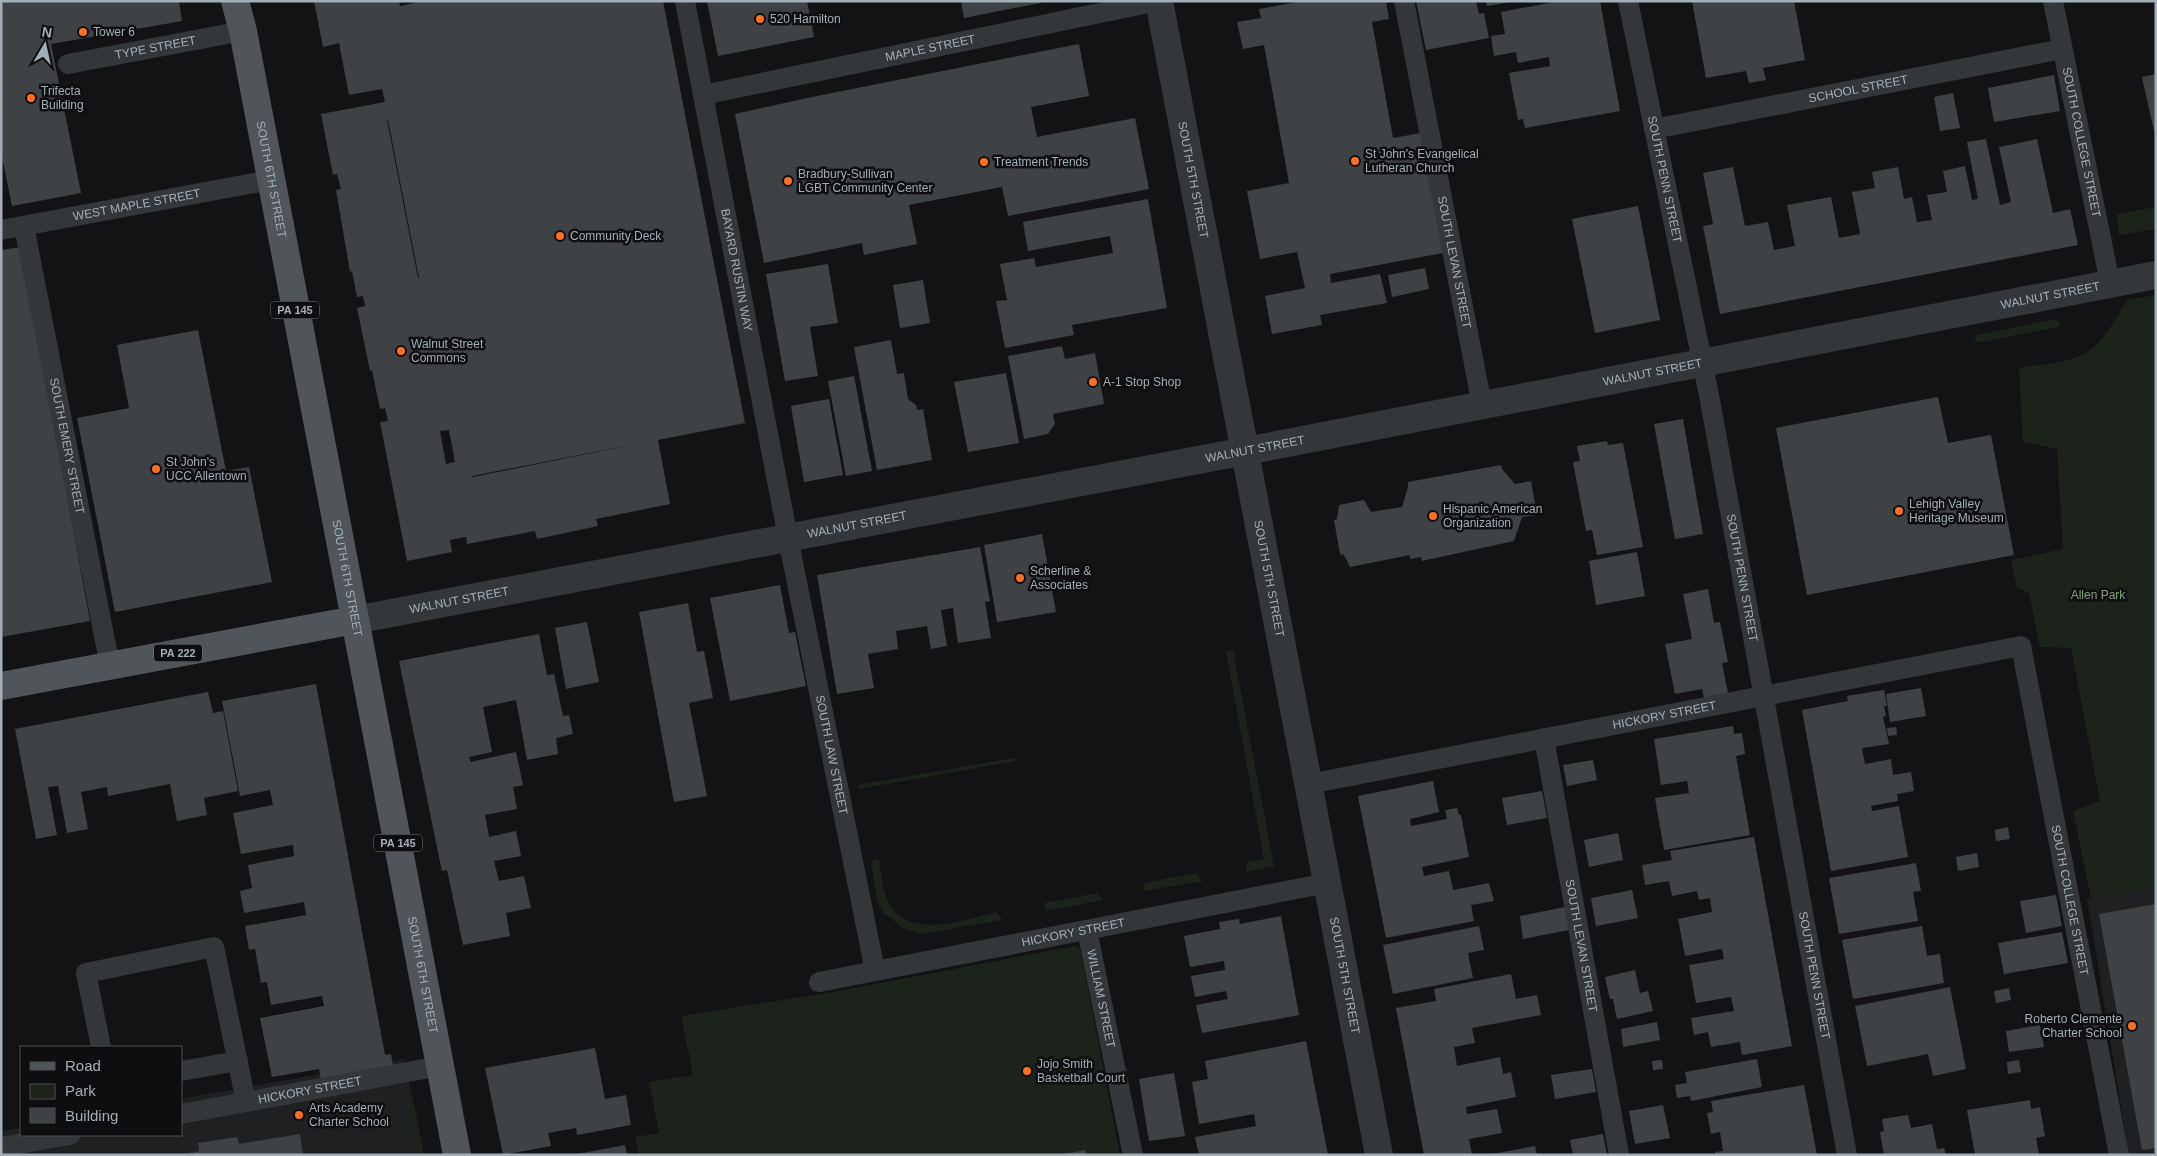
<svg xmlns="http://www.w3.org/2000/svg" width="2157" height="1156" font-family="Arial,sans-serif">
<rect width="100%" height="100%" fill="#131315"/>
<g fill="#1f2022">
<path d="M2156,884v271h-27l-42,-257z"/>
<path d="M404,1059l20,96h-423v-24l20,-3v7h160v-36z"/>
</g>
<g fill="#1c231b">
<path d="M2156,207v22l-37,6 -2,-21z"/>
<path d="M2156,295v591l-65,13 -18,-88 27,-10 -29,-153 -31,-1 -11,-54 -12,-5 -6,-28 52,-11 -6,-100 -34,-7 -4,-74c19,-3 48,-5 65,-14 19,-10 32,-36 43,-54z"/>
<path d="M2056,319l5,4 -3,4 -76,15h-5l-2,-3 2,-4z"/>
<path d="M1233,650l41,216 -28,6v-9l18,-4 -38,-207z"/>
<path d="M1014,758l1,3 -156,28 -1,-4z"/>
<path d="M879,859c2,12 3,27 7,38 19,46 76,23 111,15l5,8 -82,14 -17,-6 -20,-16 -6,-12 -6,-40z"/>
<path d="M1196,873l7,8 -60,10 2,-8z"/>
<path d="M1097,893l6,7 -58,11v-8z"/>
<path d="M1075,946l5,3 3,14 37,192h-481l-4,-18 24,-4 -10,-51 44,-7 -12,-59 152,-24z"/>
<path d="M414,1103l10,52h-7l-10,-51z"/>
</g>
<g fill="#3f4245" fill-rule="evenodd">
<path d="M1,1h178l3,20 -131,23 30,149 -69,13 -11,-54z"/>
<path d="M314,1h85l1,5 24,-5h239l82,422 -87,17 12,64 -74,15 2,7 -61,13 -2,-8 -68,13 -1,-7 -16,3 2,12 -45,9 -27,-139 8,-1 -3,-13 -5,1 -8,-39 -2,1 -13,-63 8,-2 -2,-10 -6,1 -5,-26 -2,1 -14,-82 5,-1 -4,-15 -4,1 -12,-61 64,-12 -3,-13 -33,6 -10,-52 -16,4zM387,120h1l31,158h-1zM449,430l6,32 -9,2 -6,-33zM645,442l-172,35 -1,-1z"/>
<path d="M707,1h100l7,36 -96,19z"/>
<path d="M961,1h84v1l-81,16z"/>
<path d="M1303,1h83l3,18 -17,3 21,116 28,-5 22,120 -113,21 1,9 49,-9 7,29 -67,12 2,10 -50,9 -7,-38 40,-8 -8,-36 -37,7 -13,-68 42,-8 -25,-138 -21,4 -6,-27 24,-4 -2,-9z"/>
<path d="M1416,1h60l3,13 5,-1 5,25 -63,12z"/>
<path d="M1486,1h25v1l-24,4z"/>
<path d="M1560,1h40l20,110 -95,17 -2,-9 -5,1 -9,-47 41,-7 -1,-9 -31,6 -2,-11 -22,4 -3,-20 14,-2 -4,-22z"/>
<path d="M1692,1h102l11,59 -42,8 3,12 -17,3 -3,-12 -40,7z"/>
<path d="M1079,44l10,52 -58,11 6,30 98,-19 14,71 -141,27 -6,-29 -93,18 8,39 -53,11 -2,-12 -98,20 -29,-149 77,-17z"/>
<path d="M2156,74v62h-1l-13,-59z"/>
<path d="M2054,75l6,36 -66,11 -6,-34z"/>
<path d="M1953,93l7,35 -20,3 -6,-34z"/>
<path d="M1986,139l14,66 11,-3 -12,-55 38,-8 16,74 17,-4 8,36 -358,69 -17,-88 10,-2 -10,-51 30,-6 12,59 23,-4 6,28 21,-4 -8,-41 44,-8 8,41 21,-4 -8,-42 23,-4 -3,-16 26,-5 6,32 8,-2 5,25 15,-2 -5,-25 20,-3 -4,-21 22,-5 7,34 6,-1 -11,-57z"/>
<path d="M1148,199l19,109 -95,17 2,10 -69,13 -9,-47 11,-1 -7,-36 34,-6 2,9 77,-14 -3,-17 -82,15 -5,-29z"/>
<path d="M1638,206l22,114 -65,13 -23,-114z"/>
<path d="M21,247l69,374 -89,16v-387z"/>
<path d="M828,264l10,59 -28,4 8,49 -33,5 -19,-107z"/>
<path d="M1425,268l4,21 -37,8 -4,-22z"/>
<path d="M923,280l7,43 -30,5 -7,-43z"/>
<path d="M198,330l28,141 23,-4 23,115 -157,30 -38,-194 52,-10 -12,-63z"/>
<path d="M891,340l6,34 7,-1 4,26 8,6 1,5 6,-1 9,51 -55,10 -23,-123z"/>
<path d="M1062,346l3,13 30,-6 9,51 -51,10 2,10 -7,10 -24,5 -16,-83z"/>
<path d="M1006,373l13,70 -51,9 -14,-70z"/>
<path d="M854,376l18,95 -26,5 -18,-95z"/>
<path d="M1938,397l10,46 43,-8 23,120 -207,40 -31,-167z"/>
<path d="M829,399l14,76 -39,7 -13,-76z"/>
<path d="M1683,419l20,115 -28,5 -21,-115z"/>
<path d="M1607,441l1,4 15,-2 20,104 -46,8 -5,-25 -6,1 -13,-69 7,-1 -3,-15z"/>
<path d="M1501,465l1,4 13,15 16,-3 6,34 -15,2 -8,24 -92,20 -1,-4 -11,2v-4l-60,12 -6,-12 -4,-1 -6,-34 3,-1 2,-14 25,-5 7,12 31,-5 6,-20v-5z"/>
<path d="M1042,534l14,78 -59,10 -13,-77z"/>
<path d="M980,547l10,54 -5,1 6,36 -33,5 -5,-35 -12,2 6,36 -16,3 -4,-23 -31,5 2,18 -30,5 6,34 -37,6 -20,-119z"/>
<path d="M1637,552l8,44 -49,9 -7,-44z"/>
<path d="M780,585l9,48 6,-1 11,54 -76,15 -20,-103z"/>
<path d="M1708,589l6,34 6,-1 8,40 -6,1 6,30 -24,5 -2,-9 -27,5 -10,-50 27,-5 -9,-45z"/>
<path d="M688,603l9,49 7,-1 9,47 -24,5 18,93 -33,6 -35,-190z"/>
<path d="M587,622l12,60 -33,7 -11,-61z"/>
<path d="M539,634l8,41 7,-1 9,42 6,-1 4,19 -17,4 2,16 -31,6 -11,-60 -33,7 9,45 -23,5 2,5 45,-10 7,33 -10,2 4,22 -32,6 4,22 27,-6 5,25 -27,5 5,20 25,-5 7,32 -25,5 4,23 -47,9 -16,-75 -5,1 -3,-14 -40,-196z"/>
<path d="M316,684l69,371 6,-1 3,19 -73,7 -2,-11 -47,8 -12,-59 64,-12 -2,-10 -51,9 -4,-23 -6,1 -6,-34 -6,1 -4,-24 61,-11 -2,-13 -60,11 -4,-22 12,-3 -4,-23 46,-9 -1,-11 -52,9 -8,-41 40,-8 -3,-15 -30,6 -18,-95z"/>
<path d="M1921,688l5,28 -36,6 -4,-28z"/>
<path d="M1884,690l3,16h-3l2,10 -3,1 6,27 -27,4 3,16 26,-5 2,16 18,-3 3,19 -17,3 1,7 -27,5 1,5 27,-5 9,51 -77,14 -29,-161 46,-9 -1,-5z"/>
<path d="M208,692l5,21 10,-2 15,80 -34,7 3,17 -30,6 -7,-37 -62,12 -1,-9 -26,5 7,37 -21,4 -9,-47 -10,1 9,48 -21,4 -21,-110z"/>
<path d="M1733,726l1,8 8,-1 3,21 -9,2 14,79 -86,15 -9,-52 34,-5 -2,-12 -26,4 -7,-46z"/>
<path d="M1896,727l1,8 -9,1 -1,-8z"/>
<path d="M1593,760l4,20 -30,6 -4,-21z"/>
<path d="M1433,781l6,31 -29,7 1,7 36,-7 -2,-9 12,-2 2,7h2l8,42 -47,10 2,9 25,-5 4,19 36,-7 5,18 -23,4 3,16 -88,17 -28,-142z"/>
<path d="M1542,791l5,27 -40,7 -5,-27z"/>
<path d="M2008,827l2,12 -14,2 -1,-11z"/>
<path d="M1618,833l5,27 -34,7 -5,-27z"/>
<path d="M1754,837l38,209 -50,9 -2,-13 -29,5 -3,-15 -14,3 -3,-17 43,-7 -3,-14 -35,6 -7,-38 35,-6 -2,-10 -37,7 -7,-37 34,-7 -2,-14 -11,2 -2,-9 -25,5 -3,-15 -24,4 -3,-20 30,-5 -2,-9z"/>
<path d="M1977,853l2,14 -21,4 -2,-14z"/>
<path d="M1916,863l5,28 -8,1 5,29 -79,13 -10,-56z"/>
<path d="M1632,890l6,28 -42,8 -5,-28z"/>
<path d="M2056,895l6,31 -36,7 -6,-32z"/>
<path d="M2156,904v244l-14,2 -43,-236z"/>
<path d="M1565,907l4,23 -46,9 -3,-23z"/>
<path d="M1281,916l18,99 -97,18 -6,-28 32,-6 -2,-8 -31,6 -4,-21 34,-6 -1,-9 -34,6 -6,-31 36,-7 -1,-7 20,-3 1,5z"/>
<path d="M1479,926l5,24 -16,3 5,25 -80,16 -10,-49z"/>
<path d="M1922,926l5,30 13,-2 4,29 -91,16 -11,-59z"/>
<path d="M2062,932l6,31 -64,11 -6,-31z"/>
<path d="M1635,970l5,23 8,-2 5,20 -36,8 -4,-20h-3l-5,-22z"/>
<path d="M1511,974l5,25 21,-4 4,20 -69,13 3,15 -21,4 3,19 43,-9 3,17 8,-2 5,25 -50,10 1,7 30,-5 5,24 -33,6 3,16h-48l-28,-147 40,-7 -2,-12z"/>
<path d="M1950,987l16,82 -33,7 -5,-22 -61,12 -12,-60z"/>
<path d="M2009,988l2,12 -15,3 -2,-12z"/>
<path d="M1657,1022l3,18 -37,7 -2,-18z"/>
<path d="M2040,1025l4,22 -35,5 -3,-21z"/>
<path d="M1306,1041l22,114h-129l-4,-18 61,-11 -2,-12 -55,10 -7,-42 16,-3 -3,-18z"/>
<path d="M595,1048l10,51 21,-4 5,30 -54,10 -1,-7 -28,5 3,13 -48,9 -18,-87z"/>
<path d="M1757,1059l5,28 -71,14 -1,-5 -13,2 -2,-13 12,-2 -2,-11z"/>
<path d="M1662,1060l1,9 -10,1 -1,-9z"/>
<path d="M2019,1060l2,12 -13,2 -1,-12z"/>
<path d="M1592,1069l4,23 -41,7 -4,-24z"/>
<path d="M1174,1073l11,63 -36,5 -10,-62z"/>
<path d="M1804,1085l13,70h-101l-1,-3 8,-1 -3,-19 -9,2 -4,-21 6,-1 -2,-11z"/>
<path d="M2030,1100l1,9 9,-2 5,29 -9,2 3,17h-64l-8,-45z"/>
<path d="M1663,1105l7,33 -35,6 -6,-33z"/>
<path d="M1908,1115l3,13 21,-4 5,25 7,-1 2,7h-62l-4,-23 4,-1 -2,-12z"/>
<path d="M300,1134l3,21h-120l16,-4 -1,-8 39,-6 2,7z"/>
<path d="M1603,1134l4,21h-34l-3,-15z"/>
<path d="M625,1145l2,10h-50v-1z"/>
<path d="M1535,1146l2,9h-45v-1z"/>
<path d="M1085,1150l1,5h-22v-1z"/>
</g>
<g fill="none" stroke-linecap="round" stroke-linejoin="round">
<g stroke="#34373a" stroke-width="20">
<path id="s1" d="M685,1l103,537 87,433"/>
<path id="s2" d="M1404,1l78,404"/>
<path id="s3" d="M1628,1l81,394 138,760"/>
<path id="s4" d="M2053,1l57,282"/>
<path id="s5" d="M68,64l175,-33"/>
<path id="s6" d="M703,95l455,-94"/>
<path id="s7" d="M1654,129l408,-80"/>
<path id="s8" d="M24,226l86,440"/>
<path id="s9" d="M1,230l269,-50"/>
<path id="s10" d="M1544,738l75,417"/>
<path id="s11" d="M1309,784l712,-138 98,509"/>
<path id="s12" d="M1087,930l46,225"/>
<path id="s13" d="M819,982l508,-99"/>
<path d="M101,1047l-15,-74 128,-26 32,155"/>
<path d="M181,1071l57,-10"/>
<path id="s14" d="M181,1114l259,-48"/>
<path d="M1,1147l69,-12"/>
</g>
<g stroke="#34373a" stroke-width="28">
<path id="s15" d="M1159,1l220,1154"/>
<path id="s16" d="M355,620l927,-176 874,-169"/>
</g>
<g stroke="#4f5559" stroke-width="28">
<path id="s17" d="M235,1l8,30 214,1124"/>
<path d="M1,686l354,-66"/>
</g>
</g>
<g fill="#ff6e21" stroke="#0e0e10" stroke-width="2">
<circle cx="760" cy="19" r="5"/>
<circle cx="83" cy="32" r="5"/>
<circle cx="31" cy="98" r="5"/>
<circle cx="1355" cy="161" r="5"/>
<circle cx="984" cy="162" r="5"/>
<circle cx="788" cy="181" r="5"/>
<circle cx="560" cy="236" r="5"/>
<circle cx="401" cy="351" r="5"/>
<circle cx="1093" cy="382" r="5"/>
<circle cx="156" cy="469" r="5"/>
<circle cx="1899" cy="511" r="5"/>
<circle cx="1433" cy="516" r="5"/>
<circle cx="1020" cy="578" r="5"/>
<circle cx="2132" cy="1026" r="5"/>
<circle cx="1027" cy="1071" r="5"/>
<circle cx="299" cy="1115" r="5"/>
</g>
<g text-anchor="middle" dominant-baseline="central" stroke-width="5" stroke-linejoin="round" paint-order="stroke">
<g fill="#0e0e10" stroke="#767f84" stroke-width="1">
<rect x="271" y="301.5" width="48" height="17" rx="4"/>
<rect x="154" y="644.5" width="48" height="17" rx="4"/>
<rect x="374" y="834.5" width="48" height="17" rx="4"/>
</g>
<g font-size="11" font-weight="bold" fill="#a3afb6">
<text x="295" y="310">PA 145</text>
<text x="178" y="653">PA 222</text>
<text x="398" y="843">PA 145</text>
</g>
<g font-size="12" fill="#a3afb6" stroke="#0e0e10" text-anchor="start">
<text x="770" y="19">520 Hamilton</text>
<text x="93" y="32">Tower 6</text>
<text x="41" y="91">Trifecta<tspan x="41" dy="14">Building</tspan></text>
<text x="1365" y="154">St John's Evangelical<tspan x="1365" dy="14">Lutheran Church</tspan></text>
<text x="994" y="162">Treatment Trends</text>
<text x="798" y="174">Bradbury-Sullivan<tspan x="798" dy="14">LGBT Community Center</tspan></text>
<text x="570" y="236">Community Deck</text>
<text x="411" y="344">Walnut Street<tspan x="411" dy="14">Commons</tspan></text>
<text x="1103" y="382">A-1 Stop Shop</text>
<text x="166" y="462">St John's<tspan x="166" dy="14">UCC Allentown</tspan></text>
<text x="1909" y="504">Lehigh Valley<tspan x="1909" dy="14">Heritage Museum</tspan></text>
<text x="1443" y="509">Hispanic American<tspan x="1443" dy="14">Organization</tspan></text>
<text x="1030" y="571">Scherline &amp;<tspan x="1030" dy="14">Associates</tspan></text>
<text x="2122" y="1019" text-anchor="end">Roberto Clemente<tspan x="2122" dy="14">Charter School</tspan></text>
<text x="1037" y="1064">Jojo Smith<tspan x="1037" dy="14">Basketball Court</tspan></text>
<text x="309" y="1108">Arts Academy<tspan x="309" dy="14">Charter School</tspan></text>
</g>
<g font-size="12" fill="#a3afb6" stroke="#0e0e10">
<text stroke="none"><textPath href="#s5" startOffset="89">TYPE STREET</textPath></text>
<text stroke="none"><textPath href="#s6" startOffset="232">MAPLE STREET</textPath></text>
<text stroke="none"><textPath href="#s7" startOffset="208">SCHOOL STREET</textPath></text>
<text stroke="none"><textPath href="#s4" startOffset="144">SOUTH COLLEGE STREET</textPath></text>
<text stroke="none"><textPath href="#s17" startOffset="182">SOUTH 6TH STREET</textPath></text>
<text stroke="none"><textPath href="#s15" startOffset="182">SOUTH 5TH STREET</textPath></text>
<text stroke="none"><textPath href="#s3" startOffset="182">SOUTH PENN STREET</textPath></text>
<text stroke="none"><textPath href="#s9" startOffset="138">WEST MAPLE STREET</textPath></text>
<text stroke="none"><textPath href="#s2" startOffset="266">SOUTH LEVAN STREET</textPath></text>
<text stroke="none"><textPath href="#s1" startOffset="274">BAYARD RUSTIN WAY</textPath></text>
<text stroke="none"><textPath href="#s16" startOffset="1726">WALNUT STREET</textPath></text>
<text stroke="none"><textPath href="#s16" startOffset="1321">WALNUT STREET</textPath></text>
<text stroke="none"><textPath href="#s8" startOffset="224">SOUTH EMERY STREET</textPath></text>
<text stroke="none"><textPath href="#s16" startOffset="916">WALNUT STREET</textPath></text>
<text stroke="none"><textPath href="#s16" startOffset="511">WALNUT STREET</textPath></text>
<text stroke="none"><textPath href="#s3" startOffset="588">SOUTH PENN STREET</textPath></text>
<text stroke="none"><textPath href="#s17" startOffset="588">SOUTH 6TH STREET</textPath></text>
<text stroke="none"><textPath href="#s15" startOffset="588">SOUTH 5TH STREET</textPath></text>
<text stroke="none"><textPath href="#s16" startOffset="106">WALNUT STREET</textPath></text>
<text stroke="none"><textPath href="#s11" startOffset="362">HICKORY STREET</textPath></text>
<text stroke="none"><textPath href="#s1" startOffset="768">SOUTH LAW STREET</textPath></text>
<text stroke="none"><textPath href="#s11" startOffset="984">SOUTH COLLEGE STREET</textPath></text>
<text stroke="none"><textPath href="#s13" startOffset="259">HICKORY STREET</textPath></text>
<text stroke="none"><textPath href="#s10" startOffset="211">SOUTH LEVAN STREET</textPath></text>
<text stroke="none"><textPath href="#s17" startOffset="992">SOUTH 6TH STREET</textPath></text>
<text stroke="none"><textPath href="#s15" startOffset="992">SOUTH 5TH STREET</textPath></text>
<text stroke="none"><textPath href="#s3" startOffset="992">SOUTH PENN STREET</textPath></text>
<text stroke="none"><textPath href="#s12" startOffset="70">WILLIAM STREET</textPath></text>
<text stroke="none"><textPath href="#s14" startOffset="131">HICKORY STREET</textPath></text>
</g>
<g font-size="12" fill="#83a379" stroke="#0e0e10">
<text x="2098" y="595">Allen Park</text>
</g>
</g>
<rect width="2157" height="1156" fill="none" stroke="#a3afb6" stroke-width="5"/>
<rect x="20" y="1046" width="162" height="90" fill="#0e0e10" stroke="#4a4e52"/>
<rect x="30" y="1062" width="25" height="8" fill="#4f5559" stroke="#4a4e52"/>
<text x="65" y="1071" font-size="15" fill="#a3afb6">Road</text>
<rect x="30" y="1084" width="25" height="15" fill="#1c231b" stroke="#4a4e52"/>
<text x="65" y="1096" font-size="15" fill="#a3afb6">Park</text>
<rect x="30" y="1108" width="25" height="15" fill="#3f4245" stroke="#4a4e52"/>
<text x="65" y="1121" font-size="15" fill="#a3afb6">Building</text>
<g transform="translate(45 45) rotate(9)" stroke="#0e0e10" stroke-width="4" paint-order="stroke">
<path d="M0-4L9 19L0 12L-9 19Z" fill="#a3afb6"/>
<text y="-8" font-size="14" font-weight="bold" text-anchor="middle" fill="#a3afb6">N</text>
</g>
</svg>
